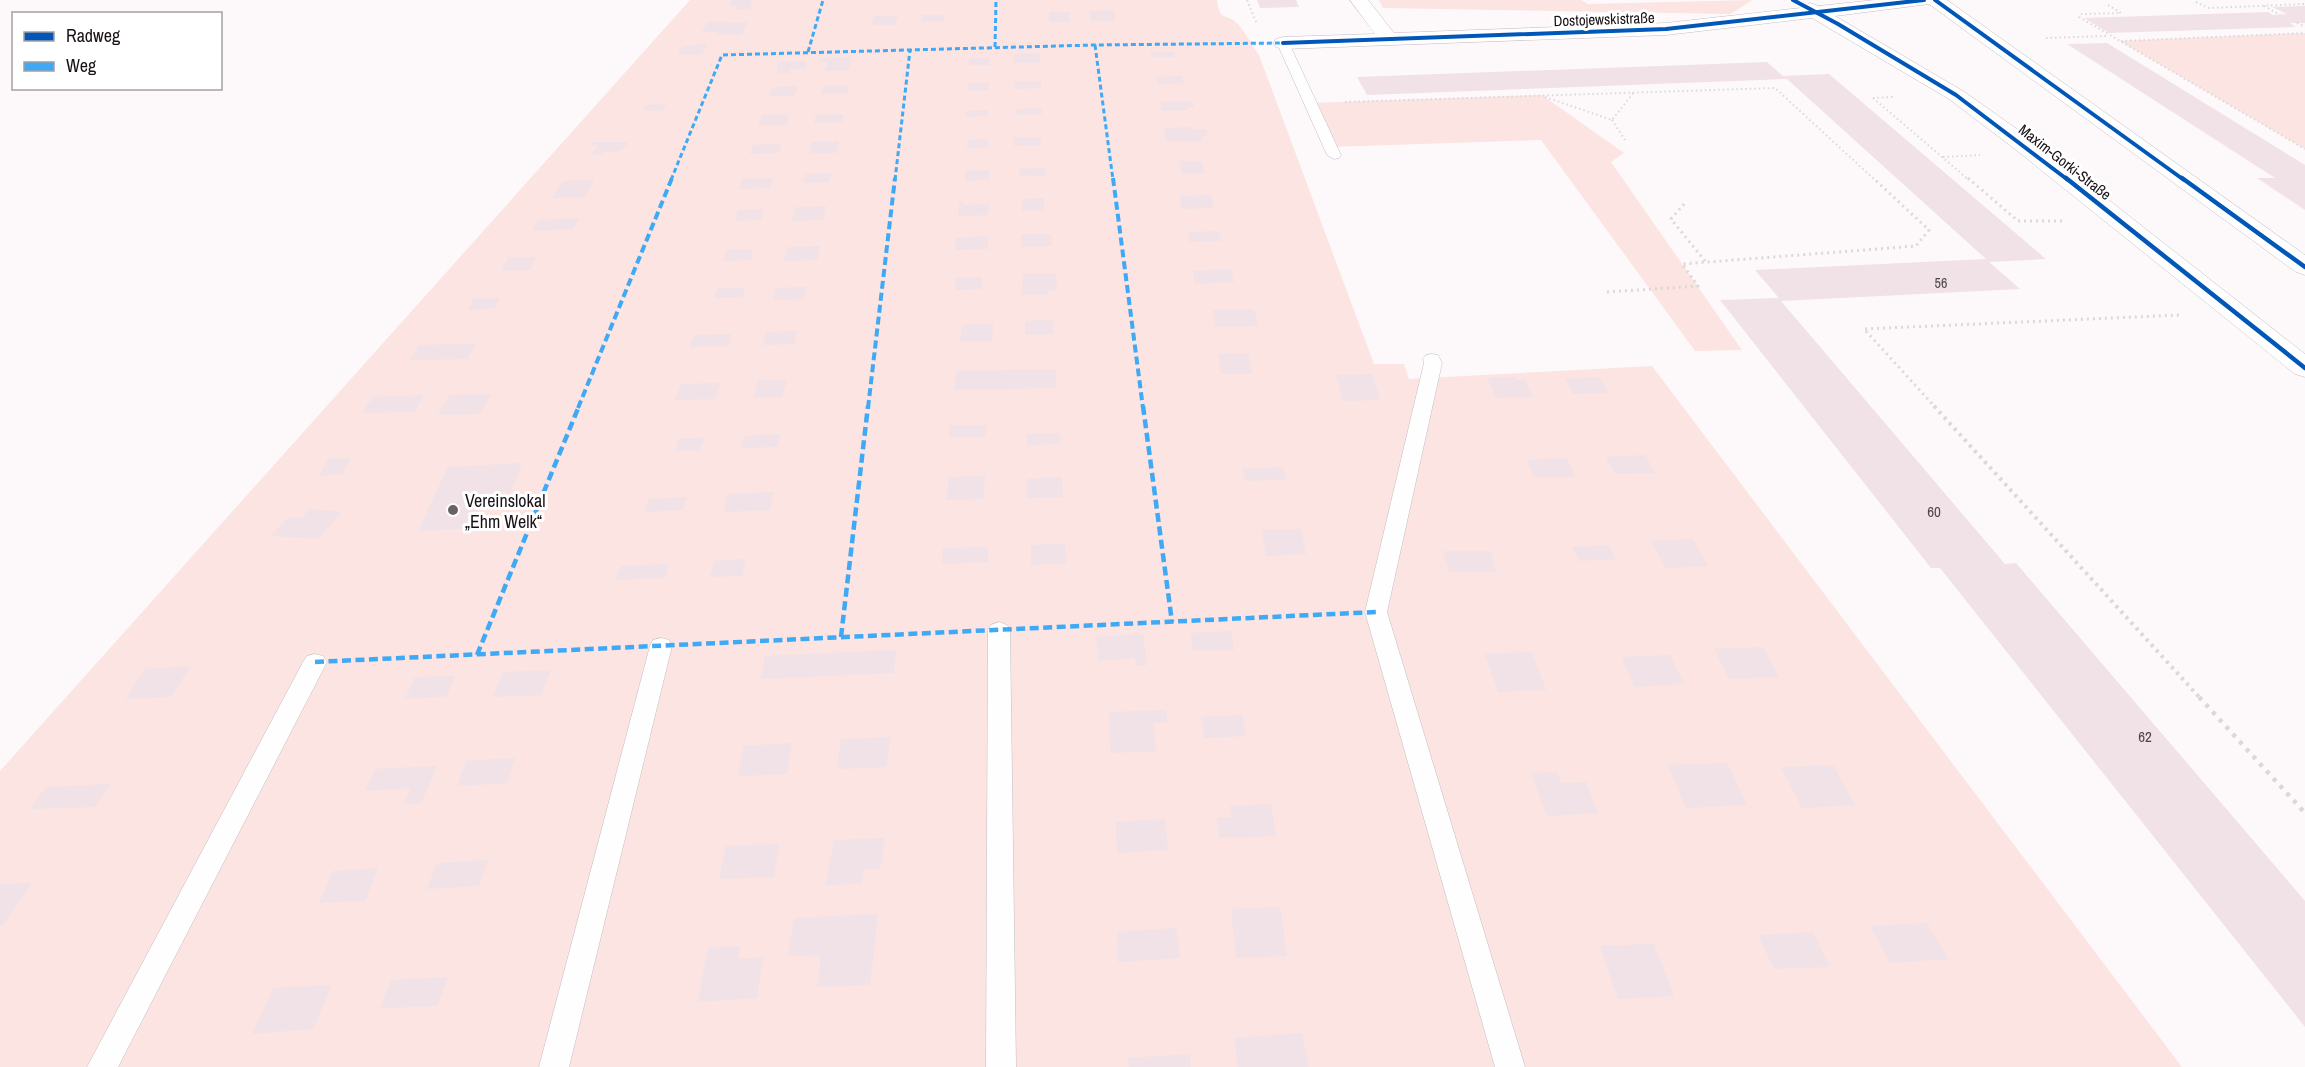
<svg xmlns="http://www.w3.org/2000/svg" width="2305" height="1067" font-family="'Archivo Narrow',sans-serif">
<rect width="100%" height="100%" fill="#fdf9fb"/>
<g fill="#fbe4e1">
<path d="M690,0h527c3,23 8,12 20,23 8,9 15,22 22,32l115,309h30l5,15 243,-13 530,701h-2182v-296z"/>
<path d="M1379,0h202l7,4 164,-4 -21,14 -348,-6z"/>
<path d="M2305,33v116l-185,-108z"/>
<path d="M1542,95l82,58 -13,9 131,188 -47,1 -154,-211 -211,7 -19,-44z"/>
</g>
<g fill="#f0e2e6">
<path d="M731,0h21l-2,9 -15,1 1,-4h-7z"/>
<path d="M1257,0h39l3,7 -39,1z"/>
<path d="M2305,6v17h-15l6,4 -187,6 -25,-15 184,-6 5,3 14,-1 -15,-7z"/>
<path d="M1114,10l1,11h-24l-1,-10z"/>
<rect x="1049" y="12" width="21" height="10"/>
<path d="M922,15h23l-1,6 -23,1z"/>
<path d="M874,16h24l-3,9h-24z"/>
<path d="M708,21h21v2l18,-1 -5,13h-25l2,-3h-17z"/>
<path d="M708,43l-6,12h-25l5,-8z"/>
<path d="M2107,43l198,122v45l-48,-32h18l-208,-134z"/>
<path d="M1151,52h23l1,5h-24z"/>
<path d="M1040,53v10h-26l1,-9z"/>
<path d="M852,57l-4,14h-23l3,-9h-9l1,-4z"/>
<rect x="969" y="58" width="21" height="7"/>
<path d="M806,61l-1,8h-15v4l-13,1 1,-12z"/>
<path d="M1767,62l16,14 46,-2 217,185 -57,3 31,27 -239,12 224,263 11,-1 289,338v126l-365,-459h-9l-211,-268 59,-2 -24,-28 231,-11 -199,-180 -420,16 -10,-18z"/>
<path d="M1182,76l2,7 -26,1 -1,-7z"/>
<path d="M1041,81v7l-26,1 -1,-7z"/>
<path d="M968,83h21l-1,7 -21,1z"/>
<path d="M849,85l-1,8 -27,1 2,-8z"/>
<path d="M798,86l-4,10h-25l4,-9z"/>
<path d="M1192,101l2,7h-7l1,2 -26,1 -2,-9z"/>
<path d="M666,104l-3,6 -20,1 3,-6z"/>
<path d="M1042,108v6l-26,1v-6z"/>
<path d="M988,110v6l-22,1v-6z"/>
<path d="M786,114l-1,2h5l-4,9 -28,1 4,-11z"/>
<path d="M844,114l-2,8 -28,1 2,-8z"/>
<path d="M1191,127l1,3 14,-1 2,7h-7l1,5 -35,1 -3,-14z"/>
<path d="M1014,137h27l-1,8 -26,1z"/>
<path d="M988,139v9h-21l1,-8z"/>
<path d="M839,141l-3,12 -27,1 3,-12z"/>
<path d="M593,142h35l-7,9 -18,1 -3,3h-8l7,-10h-9z"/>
<path d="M782,144l-3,9 -29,1 3,-9z"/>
<path d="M1180,161h22l3,12 -23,1z"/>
<path d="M1045,168l1,7 -27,1v-7z"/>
<path d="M989,170v10l-24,1v-10z"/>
<path d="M832,173l-3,9 -26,1 3,-9z"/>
<path d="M773,178l-3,10 -31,1 3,-10z"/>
<path d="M594,180l-9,17 -33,1 11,-17z"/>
<path d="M1211,195l3,13 -32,1 -3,-13z"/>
<path d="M1044,198v13h-22v-12z"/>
<path d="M960,201h4l-1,4 26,-1 -1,11 -30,1z"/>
<path d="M826,206l-3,14 -31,1 4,-14z"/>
<path d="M764,209l-3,11 -26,1 3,-11z"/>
<path d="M579,218l-6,11 -41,2 6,-11z"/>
<path d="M1219,231l2,10 -31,1 -2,-10z"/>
<path d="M1021,234h30l1,12 -31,1z"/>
<path d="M988,236v13l-33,1 1,-12z"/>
<path d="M820,246l-3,14 -33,1 4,-14z"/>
<path d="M753,249l-2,11 -28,1 4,-11z"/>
<path d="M537,257l-7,13 -29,1 8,-13z"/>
<path d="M1231,269l3,13 -39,2 -2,-13z"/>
<path d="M1056,273l1,18h-9v4h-26l1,-21z"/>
<path d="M982,277v12l-27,1v-12z"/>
<path d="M807,287l-3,12 -31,1 3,-12z"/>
<path d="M718,288h27l-3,10h-28z"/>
<path d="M500,298l-5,10 -27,2 5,-11z"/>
<path d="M1254,309l4,17 -43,1 -2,-17z"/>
<path d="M1053,320l1,14 -29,1v-14z"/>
<path d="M993,324l-1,17 -32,1 2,-17z"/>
<path d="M797,331l-3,13 -31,1 3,-13z"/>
<path d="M731,334l-3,12 -38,1 4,-12z"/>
<path d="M476,344l-9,15 -57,1 9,-15z"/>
<path d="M1248,353l4,21h-31l-3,-20z"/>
<path d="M1056,369v19l-102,2 2,-19z"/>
<path d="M1372,374l8,26 -37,1 -7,-26z"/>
<path d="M1515,377l2,3h8l8,17 -37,1 -9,-20z"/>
<path d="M1599,377l9,16 -35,1 -8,-15z"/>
<path d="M758,380h29l-5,17 -29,1z"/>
<path d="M720,383l-5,16 -40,1 6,-16z"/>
<path d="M491,394l-11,20 -42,1 12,-20z"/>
<path d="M424,395l-10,17 -52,1 11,-16z"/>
<path d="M951,425h36l-2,12h-36z"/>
<path d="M1060,433l1,11 -34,1v-11z"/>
<path d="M780,434l-3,13 -36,1 3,-12z"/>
<path d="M679,438h25l-5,13h-24z"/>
<path d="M1645,455l10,18 -40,1 -9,-17z"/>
<path d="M351,458l-9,16 -23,2 9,-17z"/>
<path d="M1567,458l8,19 -41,1 -7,-18z"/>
<path d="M522,463l-11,28 -26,2 -14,35 -53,3 30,-64z"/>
<path d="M1284,467l3,13 -42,1 -3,-12z"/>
<path d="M985,476l-2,23 -37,1 3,-23z"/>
<path d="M1062,477l1,20 -37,1 1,-19z"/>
<path d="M774,492l-4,18 -46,2 4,-18z"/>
<path d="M687,497l-4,13 -38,2 4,-13z"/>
<path d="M310,509l32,3 -24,27 -47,-3 18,-19 12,1z"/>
<path d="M1301,529l5,25 -40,2 -4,-26z"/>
<path d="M1693,539l15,27 -42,2 -15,-27z"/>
<path d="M1065,544l1,19 -35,2v-20z"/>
<path d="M1609,545l7,14 -37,2 -7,-14z"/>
<path d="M988,547v15l-46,2 1,-16z"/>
<path d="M1443,551h47l6,21h-47z"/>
<path d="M746,559l-4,17 -32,1 4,-16z"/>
<path d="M669,564l-4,14 -49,2 5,-14z"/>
<path d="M1231,631l3,19 -41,1 -2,-18z"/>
<path d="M1143,634l4,31 -11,1 -1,-8 -36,3 -3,-24z"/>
<path d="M1763,647l16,30 -50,2 -15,-30z"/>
<path d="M896,650l-2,23 -133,6 4,-23z"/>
<path d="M1532,652l14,38 -48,2 -13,-38z"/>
<path d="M1670,655l14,29 -50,3 -12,-30z"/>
<path d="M190,666l-19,31 -45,2 19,-30z"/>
<path d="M551,670l-10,25 -48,2 10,-25z"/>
<path d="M455,676l-9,21 -41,2 10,-22z"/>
<path d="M1166,710l1,12 -14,1 3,28 -45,2 -2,-41z"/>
<path d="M1242,715l4,21 -42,2 -3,-21z"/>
<path d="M890,737l-3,30 -50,2 4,-30z"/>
<path d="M792,743l-5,31 -49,2 6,-30z"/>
<path d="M515,758l-8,25 -50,3 9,-25z"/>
<path d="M1727,763l20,42 -61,3 -18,-43z"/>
<path d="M1833,765l22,40 -53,3 -21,-41z"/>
<path d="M437,766l-16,37 -17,1 7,-16 -46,3 10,-22z"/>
<path d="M1557,772l4,11 25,-1 12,31 -51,3 -16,-43z"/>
<path d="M110,784l-15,23 -65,2 16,-22z"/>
<path d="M1271,804l5,32 -57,2 -2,-20 15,-1 -2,-11z"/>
<path d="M1165,819l3,31 -51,3 -1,-31z"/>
<path d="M885,838l-5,31h-16l-3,15 -35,1 8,-45z"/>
<path d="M779,844l-5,33 -55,2 7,-33z"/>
<path d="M488,860l-9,26 -52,3 10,-26z"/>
<path d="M378,868l-13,33 -46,2 14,-32z"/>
<path d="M32,883l-29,42h-3v-41z"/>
<path d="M1280,907l7,49 -51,2 -5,-49z"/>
<path d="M878,914l-8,71 -53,2 4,-32 -33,1 6,-38z"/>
<path d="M1927,923l21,36 -58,4 -20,-37z"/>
<path d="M1176,928l4,30 -62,4 -1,-30z"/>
<path d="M1813,932l17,35 -56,2 -16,-34z"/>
<path d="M1654,944l20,52 -56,3 -18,-53z"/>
<path d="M740,946l-2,13 25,-2 -6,41 -59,4 10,-54z"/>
<path d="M448,977l-11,29 -57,2 11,-28z"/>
<path d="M332,985l-19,44 -61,5 21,-46z"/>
<path d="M1302,1033l7,34h-71l-4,-29z"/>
<path d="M1190,1054l1,13h-62l-1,-9z"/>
</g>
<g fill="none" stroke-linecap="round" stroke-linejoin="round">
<g stroke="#c3bec1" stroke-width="1">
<g id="service">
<path d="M1283,39l6,4 52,112 -2,3 -5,1 -7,-4 -50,-112z"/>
<path d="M1432,354l6,1 4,8 -55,249 138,455h-30l-130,-455 59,-249 -1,-4 3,-4z"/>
<path d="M999,622l8,3 3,5 6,437h-30l2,-437 3,-5z"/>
<path d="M661,638l8,2 3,6 -103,421h-30l111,-421 3,-6z"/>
<path d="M315,654l8,2 4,6 -209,405h-31l216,-405 4,-6z"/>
</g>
</g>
<g stroke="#c3bec1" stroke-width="1">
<path id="minor" d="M1350,0h18l26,33 272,-10 135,-15 9,-5 9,3 56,-6h72l358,255v20l-9,-3 -367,-268 -94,12 128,75 68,48 274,215v23l-10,-3 -280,-225 -66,-50 -137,-81 -146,17 -383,14 -7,-2 -3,-4 3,-4 7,-2 92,-3z"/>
</g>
<g stroke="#dad8d9" stroke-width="2" stroke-dasharray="1.5 3" stroke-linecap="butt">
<path d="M1247,0l10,24"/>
<path d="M2196,2l12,6 97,-4"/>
<path d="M2108,5l13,8 -39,1 -3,3 226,132"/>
<path d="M2264,6l16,9"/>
<path d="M2297,23l8,4"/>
<path d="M2046,38l61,-2"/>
<path d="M2121,41l184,-8"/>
<path d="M1545,97l67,23 22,-28"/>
<path d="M1873,98l96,82"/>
<path d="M1873,98l20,-1"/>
<path d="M1345,102l430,-14 100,92"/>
<path d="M1612,120l13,20"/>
<path d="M1943,157l37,-2"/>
</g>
<g stroke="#dad8d9" stroke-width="3" stroke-dasharray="2 4" stroke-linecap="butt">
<path d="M1968,178l50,43h46"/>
<path d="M1684,204l-13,15 34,42"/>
<path d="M1607,292l91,-6 -16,-22 234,-18 13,-16 -56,-52"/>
<path d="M1936,408l-72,-79 316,-14"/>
</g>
<path stroke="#dad8d9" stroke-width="4" stroke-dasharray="3 4.5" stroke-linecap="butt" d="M1934,406l266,292"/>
<path stroke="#dad8d9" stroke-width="4.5" stroke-dasharray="4 6" stroke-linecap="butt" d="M2199,697l106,116"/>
<use href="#service" fill="#fffefe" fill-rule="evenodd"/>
<use href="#minor" fill="#fffefe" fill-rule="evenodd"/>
<g stroke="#3fa9f5" stroke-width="3" stroke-dasharray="5 3" stroke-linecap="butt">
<path d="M1095,45l18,135"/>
<path d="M995,47l1,-47"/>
<path d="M808,52l15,-52"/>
<path d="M671,180l51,-125 373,-10 188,-2"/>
<path d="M895,180l15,-130"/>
</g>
<g stroke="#3fa9f5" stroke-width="4" stroke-dasharray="8 4" stroke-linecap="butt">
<path d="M1113,178l30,230"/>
<path d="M578,408l94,-230"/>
<path d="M868,408l27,-230"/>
</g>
<g stroke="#3fa9f5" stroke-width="4.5" stroke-dasharray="9 4.5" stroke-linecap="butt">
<path d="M1143,406l29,216"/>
<path d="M841,637l27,-231"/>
<path d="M477,655l102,-249"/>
<path d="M315,662l1061,-50"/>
</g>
<g stroke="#fff" stroke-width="6">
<g id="cycleway-far1">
<path d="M1793,0l45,24 118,71 112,85"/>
<path d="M1935,0l249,180"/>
<path d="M1283,43l383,-14 258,-29"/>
</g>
</g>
<g stroke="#fff" stroke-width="8">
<g id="cycleway">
<path d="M2066,178l239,190"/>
<path d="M2182,178l123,89"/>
</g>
</g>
<use href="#cycleway-far1" stroke="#0057b8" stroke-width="4"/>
<use href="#cycleway" stroke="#0057b8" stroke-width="4.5"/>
</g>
<circle fill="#696366" stroke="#fff" stroke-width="2" cx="453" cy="510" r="6"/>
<g text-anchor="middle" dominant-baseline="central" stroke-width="6" stroke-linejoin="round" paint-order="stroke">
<g font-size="14" fill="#4f464a">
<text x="1941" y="283">56</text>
</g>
<g font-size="15" fill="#191216" stroke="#fff">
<text transform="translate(1604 19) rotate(-2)">Dostojewskistraße</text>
<text transform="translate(2065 162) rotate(38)">Maxim-Gorki-Straße</text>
</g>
<g font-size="15" fill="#4f464a">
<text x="1934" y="511">60</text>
<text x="2145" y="736">62</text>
</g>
<g font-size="18" fill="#191216" stroke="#fff" text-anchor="start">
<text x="465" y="500">Vereinslokal<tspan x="465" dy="21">„Ehm Welk“</tspan></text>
</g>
</g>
<rect x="12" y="12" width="210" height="78" fill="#ffffff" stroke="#a3a0a2" stroke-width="1.5"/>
<rect x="24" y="32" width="30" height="9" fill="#0057b8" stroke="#a3a0a2" stroke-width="1.5"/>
<text x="66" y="42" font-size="18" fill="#191216">Radweg</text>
<rect x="24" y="62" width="30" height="9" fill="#3fa9f5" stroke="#a3a0a2" stroke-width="1.5"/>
<text x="66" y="72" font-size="18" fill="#191216">Weg</text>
</svg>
